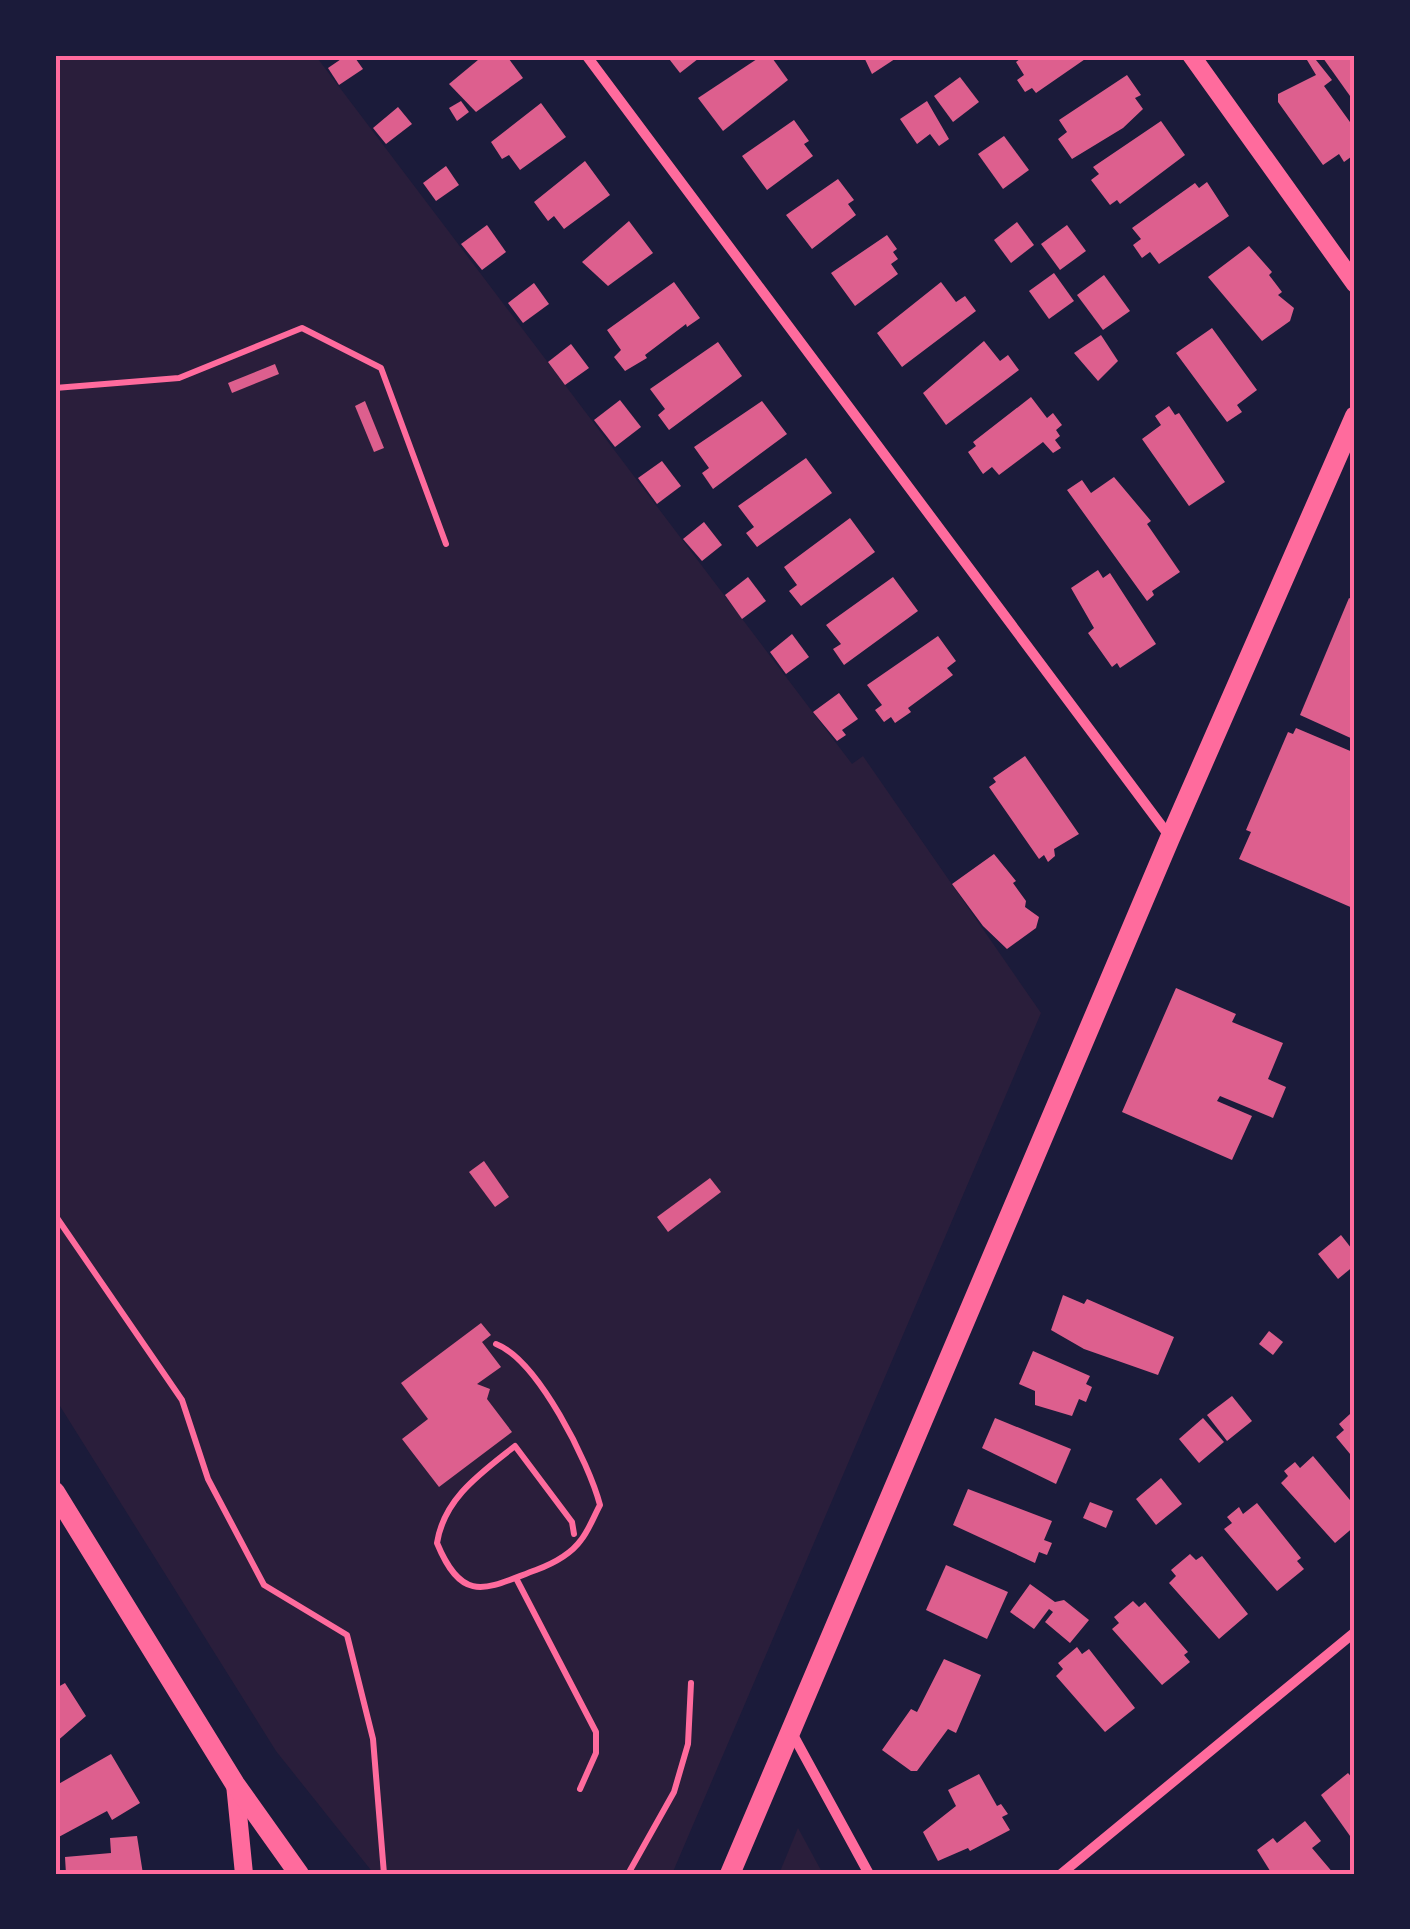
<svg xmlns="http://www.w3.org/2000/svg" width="1410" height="1929" font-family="'Work Sans',sans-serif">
<rect width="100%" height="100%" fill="#1b1b3a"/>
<g fill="#2a1e3b">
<path d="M55,55h260l537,709 11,-8 178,257 -369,861h-298l-98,-123 -221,-353z"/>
<path d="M798,1828l25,46h-44z"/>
</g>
<g fill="#dd5f8e">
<path d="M347,55h6l10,14 -24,16 -11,-17z"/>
<path d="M484,55h22l17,23 -47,34 -27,-28z"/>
<path d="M666,55h37l-23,18z"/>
<path d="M763,55h7l18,25 -65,51 -25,-33z"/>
<path d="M863,55h38l-29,19z"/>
<path d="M1025,55h66l-55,38 -4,-5 -7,4 -8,-12 7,-5 -8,-13z"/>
<path d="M1304,55h8l20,25 -8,6 31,43v25l-11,8 -5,-8 -16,11 -45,-63v-8l38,-19z"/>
<path d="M1327,55h28v48l-32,-45z"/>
<path d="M1127,75l14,20 -6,3 8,11 -20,19 -51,31 -14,-20 9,-7 -8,-12z"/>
<path d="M960,77l19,25 -26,20 -19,-26z"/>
<path d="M461,101l8,11 -12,9 -8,-13z"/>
<path d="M927,101l22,38 -10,7 -9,-12 -13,10 -17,-25z"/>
<path d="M541,103l25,34 -46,33 -11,-15 -7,4 -11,-17z"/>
<path d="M398,107l14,17 -26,20 -13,-16z"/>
<path d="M794,120l15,21 -5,3 9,12 -46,34 -25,-34z"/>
<path d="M1161,121l24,34 -65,49 -3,-4 -7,5 -19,-25 8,-6 -6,-7z"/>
<path d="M1004,136l25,34 -26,19 -25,-35z"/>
<path d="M585,161l25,34 -46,34 -10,-13 -6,5 -14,-19z"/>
<path d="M446,166l13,19 -23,16 -13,-18z"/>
<path d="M838,179l16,21 -6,4 8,11 -44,34 -26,-34z"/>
<path d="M1207,182l22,34 -70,48 -9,-12 -8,6 -9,-13 8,-6 -9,-11 63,-45 4,5z"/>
<path d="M629,221l24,32 -45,33 -26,-24z"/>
<path d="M1017,222l17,23 -23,18 -17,-23z"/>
<path d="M487,225l19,27 -24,18 -21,-26z"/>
<path d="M1067,225l19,26 -26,19 -19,-26z"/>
<path d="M887,235l10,14 -4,3 5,7 -7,5 7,10 -43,32 -24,-33z"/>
<path d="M1249,246l23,26 -3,3 13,17 -4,3 16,13 -4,13 -28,20 -54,-64z"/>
<path d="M1054,273l20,28 -25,18 -20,-28z"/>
<path d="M1104,275l26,36 -27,19 -26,-35z"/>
<path d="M674,282l26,36 -13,9 -1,-3 -41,31 2,3 -22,13 -11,-14 7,-7 -14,-20z"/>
<path d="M941,282l15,20 9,-6 11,15 -74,56 -25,-34z"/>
<path d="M534,283l15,21 -26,19 -15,-20z"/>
<path d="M1212,328l45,62 -20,15 5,7 -15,10 -51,-69z"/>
<path d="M1101,335l17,26 -20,20 -24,-28z"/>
<path d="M984,341l16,20 8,-6 11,15 -73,55 -23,-32z"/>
<path d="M718,342l24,34 -73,54 -11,-15 7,-6 -15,-20z"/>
<path d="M571,344l18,24 -24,17 -17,-23z"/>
<path d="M275,364l4,10 -47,19 -4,-10z"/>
<path d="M1031,397l16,21 6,-5 9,12 -6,5 4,6 -5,4 6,8 -8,5 -10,-11 -44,33 -7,-8 -9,7 -15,-22 8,-6 -3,-4z"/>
<path d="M620,400l21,27 -26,20 -21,-27z"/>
<path d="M365,401l19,47 -10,4 -19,-46z"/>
<path d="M762,401l25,33 -74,55 -11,-16 7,-5 -15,-21z"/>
<path d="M1169,406l6,9 4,-2 46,69 -36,24 -47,-67 19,-14 -6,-9z"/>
<path d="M806,458l26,35 -75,54 -11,-14 8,-6 -16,-21z"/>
<path d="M662,461l19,25 -24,18 -19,-26z"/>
<path d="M1114,477l37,44 -4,3 33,48 -28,19 2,4 -7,6 -80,-111 15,-10 9,13z"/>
<path d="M850,518l25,34 -74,54 -12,-15 8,-6 -13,-18z"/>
<path d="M704,522l18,23 -20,16 -19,-22z"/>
<path d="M1098,570l5,8 7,-5 46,71 -36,24 -3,-5 -5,4 -24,-34 6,-5 -23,-40z"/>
<path d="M748,577l18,24 -24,18 -17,-24z"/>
<path d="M893,577l25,34 -74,54 -11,-16 8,-5 -15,-19z"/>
<path d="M1349,598l6,3v139l-55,-25z"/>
<path d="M792,634l17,23 -23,17 -16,-22z"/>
<path d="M938,636l18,25 -9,7 6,7 -45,33 3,4 -16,11 -4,-6 -7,5 -9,-12 7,-5 -15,-20z"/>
<path d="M839,693l19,26 -16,11 4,5 -9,6 -24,-29z"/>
<path d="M1296,728l59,25v156l-116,-50 12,-27 -5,-2 42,-98 5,2z"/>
<path d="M1025,756l54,78 -25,15 1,7 -7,6 -4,-7 -5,4 -50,-72 7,-5 -3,-4z"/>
<path d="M994,854l22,27 -3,2 13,18 -1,6 14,10 -3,11 -29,21 -24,-23 -31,-42z"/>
<path d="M1176,988l60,26 -4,8 51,21 -15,36 18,8 -13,31 -53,-22 -3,5 35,15 -20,44 -110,-48z"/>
<path d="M484,1161l25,36 -14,10 -26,-35z"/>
<path d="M710,1178l11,14 -53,40 -11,-15z"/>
<path d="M1341,1235l14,18v12l-17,14 -20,-25z"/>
<path d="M1063,1295l21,9 3,-5 87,38 -16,38 -74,-26 -33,-19z"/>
<path d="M481,1323l10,12 -9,7 19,25 -24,17 13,5 -3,10 25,33 -73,55 -37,-48 26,-20 -27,-36z"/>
<path d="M1269,1331l14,11 -10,13 -14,-11z"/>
<path d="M1033,1351l57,25 -4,8 6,3 -6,15 -7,-3 -7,17 -37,-11v-14l-16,-7z"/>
<path d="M1232,1396l20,25 -25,20 -20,-26z"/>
<path d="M1350,1414l5,6v40l-19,-23 8,-7 -5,-6z"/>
<path d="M995,1418l76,31 -15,35 -74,-36z"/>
<path d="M1203,1418l21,24 -25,21 -20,-24z"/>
<path d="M1313,1456l42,50v20l-20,17 -54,-60 7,-7 -4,-5 11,-9 5,6z"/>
<path d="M1161,1478l21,26 -26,21 -20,-26z"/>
<path d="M968,1489l84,32 -8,19 8,3 -5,12 -8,-3 -4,11 -82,-38z"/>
<path d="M1090,1502l23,9 -7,17 -23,-10z"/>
<path d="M1257,1503l44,55 -4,3 7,8 -27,22 -53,-62 8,-6 -5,-6 12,-10 4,7z"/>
<path d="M1190,1554l6,6 6,-4 46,58 -29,25 -50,-56 7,-7 -5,-6z"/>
<path d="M946,1565l62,27 -21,47 -61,-29z"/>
<path d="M1030,1584l25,18 9,-2 25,20 -19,23 -25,-21 8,-10 -4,-3 -15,20 -24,-17z"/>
<path d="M1133,1601l6,6 6,-5 43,50 -4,3 6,7 -28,23 -50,-56 7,-6 -5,-6z"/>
<path d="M1077,1647l5,7 7,-5 46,59 -30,24 -49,-56 7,-7 -5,-6z"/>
<path d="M944,1659l37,16 -25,58 -8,-4 -31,42h-6l-29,-21 29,-41 6,3z"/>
<path d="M55,1682l3,5 7,-4 21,33 -31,27z"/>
<path d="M111,1754l29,49 -28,17 -5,-9 -52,28v-53z"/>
<path d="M1348,1773l7,8v62l-34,-48z"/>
<path d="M979,1774l18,32 4,-2 7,10 -6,3 8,13 -40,21 -2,-3 -30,13 -15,-29 33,-26 -8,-16z"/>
<path d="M1305,1821l16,20 -9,7 22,26h-62l-15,-24 16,-12 4,5z"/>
<path d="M137,1836l6,38h-77l-1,-17 46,-4 -1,-15z"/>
</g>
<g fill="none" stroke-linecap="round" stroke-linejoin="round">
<g stroke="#ff6b9d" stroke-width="6">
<path d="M55,388l124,-10 123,-50 79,40 65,176"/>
<path d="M55,1215l127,185 26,79 56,106 83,50 26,104 11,135"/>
<path d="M496,1344c42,16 93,119 104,161 -6,11 -11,25 -19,35 -10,14 -29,24 -45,30 -49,18 -73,36 -99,-27 7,-45 44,-70 78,-97l57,76 2,12"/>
<path d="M517,1580l79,152v21l-16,36"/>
<path d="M628,1874l46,-82 14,-48 3,-61"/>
</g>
<g stroke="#ff6b9d" stroke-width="10">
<path d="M586,55l584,782"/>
<path d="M792,1733l77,141"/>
<path d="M1061,1874l294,-242"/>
</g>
<g stroke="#ff6b9d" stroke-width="18">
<path d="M1191,55l164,229"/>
<path d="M235,1784l9,90"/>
</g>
<g stroke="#ff6b9d" stroke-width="20">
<path d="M55,1492l180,292 64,90"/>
<path d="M730,1874l440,-1036 185,-422"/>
</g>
</g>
<rect width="1410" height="1929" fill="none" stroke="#1b1b3a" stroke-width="115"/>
<rect x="58" y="58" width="1294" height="1814" fill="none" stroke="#ff6b9d" stroke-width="4"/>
</svg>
